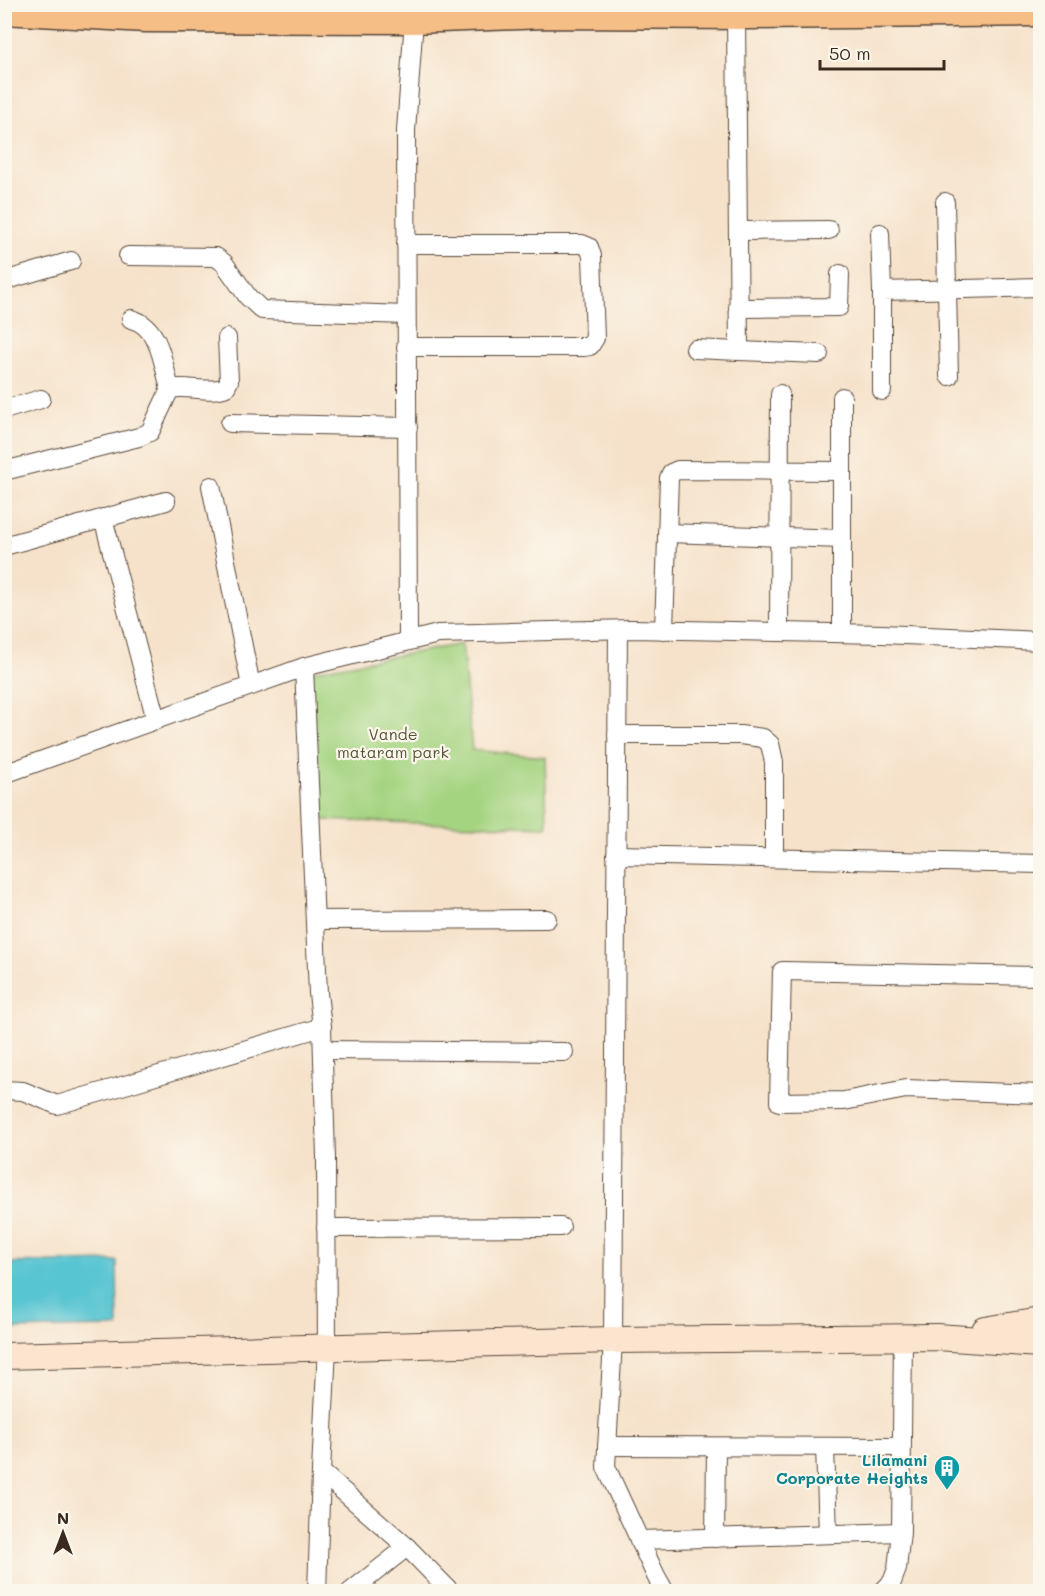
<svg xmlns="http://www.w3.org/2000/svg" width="1045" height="1596" font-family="Mali,sans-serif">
<rect width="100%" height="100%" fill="#fbf7ec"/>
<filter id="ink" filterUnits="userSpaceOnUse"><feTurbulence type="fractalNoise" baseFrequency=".0167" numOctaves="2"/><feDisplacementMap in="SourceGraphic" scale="12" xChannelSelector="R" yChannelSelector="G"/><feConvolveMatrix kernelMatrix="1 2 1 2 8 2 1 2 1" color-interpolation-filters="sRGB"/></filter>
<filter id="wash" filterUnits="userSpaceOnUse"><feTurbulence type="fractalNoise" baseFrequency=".008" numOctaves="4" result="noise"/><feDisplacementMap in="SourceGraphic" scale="24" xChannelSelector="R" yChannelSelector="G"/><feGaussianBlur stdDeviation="1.35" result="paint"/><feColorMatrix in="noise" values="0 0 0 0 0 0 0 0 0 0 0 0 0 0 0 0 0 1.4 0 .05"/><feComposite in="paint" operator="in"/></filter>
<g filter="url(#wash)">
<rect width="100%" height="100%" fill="#f6e2ca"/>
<path fill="#a5d481" stroke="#707f50" stroke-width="1.5" d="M462,644l10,106 73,7 2,70 -225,-7 -15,-148z"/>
<path fill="#59c5d2" stroke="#4a7878" stroke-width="1.5" d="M117,1261l1,66 -113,2v-66z"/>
</g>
<g filter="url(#ink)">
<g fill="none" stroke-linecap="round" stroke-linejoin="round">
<g stroke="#574638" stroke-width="20">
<g id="street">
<path d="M945,202l4,174"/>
<path d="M738,231l91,-1"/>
<path d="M880,233l2,58"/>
<path d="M406,244h176l7,3 3,9 3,82 -5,8 -6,1h-178"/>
<path d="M128,256l88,1 8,6 24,34 14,13 144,5"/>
<path d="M4,281l67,-20"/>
<path d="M738,308l101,-1 1,-33"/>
<path d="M131,319c29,7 32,45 39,70"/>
<path d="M695,349l44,2 -3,-336"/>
<path d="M739,351l80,3"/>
<path d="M882,391v-100l158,-4"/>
<path d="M842,397v236"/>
<path d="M4,410l37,-11"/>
<path d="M230,423l178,4"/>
<path d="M4,471l135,-34 11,-5 20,-43c18,-4 40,5 56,-2l3,-6 -2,-43"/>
<path d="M211,486l40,200"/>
<path d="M103,518l53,202"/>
<path d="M667,533l175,6"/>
<path d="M4,546l162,-45"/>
<path d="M618,630l-5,710 -7,127 50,109 9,16"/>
<path d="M664,630l5,-152 2,-5 7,-3 164,1"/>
<path d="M779,632l1,-238"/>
<path d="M408,641l-2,-510 8,-112"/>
<path d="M304,667l14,326 4,34 4,130 1,190 -6,125 86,75 44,45"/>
<path d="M617,735h123l23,3 7,6 4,18v96"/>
<path d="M4,774l300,-107 134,-33 193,-5 251,5 158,7"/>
<path d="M616,855l424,9"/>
<path d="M315,920l232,-1"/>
<path d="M1040,976l-258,-5 -3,131 65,-1 62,-12 134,5"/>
<path d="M323,1050l241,2"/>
<path d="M4,1090l19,1 34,14 265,-78"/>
<path d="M326,1228l235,-1"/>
<path d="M607,1446l295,1"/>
<path d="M825,1447l3,87"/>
<path d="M715,1538l1,-91"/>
<path d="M639,1540l262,-8"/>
<path d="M317,1592l4,-120"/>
<path d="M350,1592l57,-45"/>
<path d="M882,1592l10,-10 5,-13 4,-37 2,-195"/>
</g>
</g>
<g stroke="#574638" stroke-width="28">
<g id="secondary">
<path d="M985,1330l55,-9"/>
<path d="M4,1356l609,-16 324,-3 103,7"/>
</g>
</g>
<g stroke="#574638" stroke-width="31">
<path id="primary" d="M4,10l142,8 268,1 130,-5 209,1 287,-3"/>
</g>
<use href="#street" stroke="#fff" stroke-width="18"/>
<use href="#secondary" stroke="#fbe5cf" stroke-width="26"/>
<use href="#primary" stroke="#f6be87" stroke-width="28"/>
</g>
</g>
<defs>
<g id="building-pin" transform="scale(1.35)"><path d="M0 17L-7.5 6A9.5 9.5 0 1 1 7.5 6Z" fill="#0f9aa8" stroke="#fbf7ec"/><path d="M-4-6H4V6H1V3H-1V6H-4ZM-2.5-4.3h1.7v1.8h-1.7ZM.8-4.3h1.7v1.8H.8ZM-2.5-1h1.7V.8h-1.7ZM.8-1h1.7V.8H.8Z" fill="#fff"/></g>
</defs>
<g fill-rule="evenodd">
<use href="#building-pin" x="947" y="1468"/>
</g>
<g text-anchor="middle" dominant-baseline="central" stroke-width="4.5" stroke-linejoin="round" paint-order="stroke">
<g font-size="16" fill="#565437" stroke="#fbf7ec">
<text x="393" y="733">Vande<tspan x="393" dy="18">mataram park</tspan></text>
</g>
<g font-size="16" font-weight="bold" fill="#0d838f" stroke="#fbf7ec" text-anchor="end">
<text x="928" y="1459">Lilamani<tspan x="928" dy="18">Corporate Heights</tspan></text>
</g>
</g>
<rect width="1045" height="1596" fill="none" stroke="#fbf7ec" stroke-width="24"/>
<g transform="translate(63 1533)" stroke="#fbf7ec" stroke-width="4.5" paint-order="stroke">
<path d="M0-4.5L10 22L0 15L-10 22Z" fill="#3b2a1e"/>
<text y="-9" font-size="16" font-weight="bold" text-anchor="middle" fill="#3b2a1e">N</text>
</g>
<path d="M820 60v9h124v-9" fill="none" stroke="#3b2a1e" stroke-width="3"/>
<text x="829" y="60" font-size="18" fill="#3b2a1e" stroke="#fbf7ec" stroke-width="4.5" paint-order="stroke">50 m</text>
</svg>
